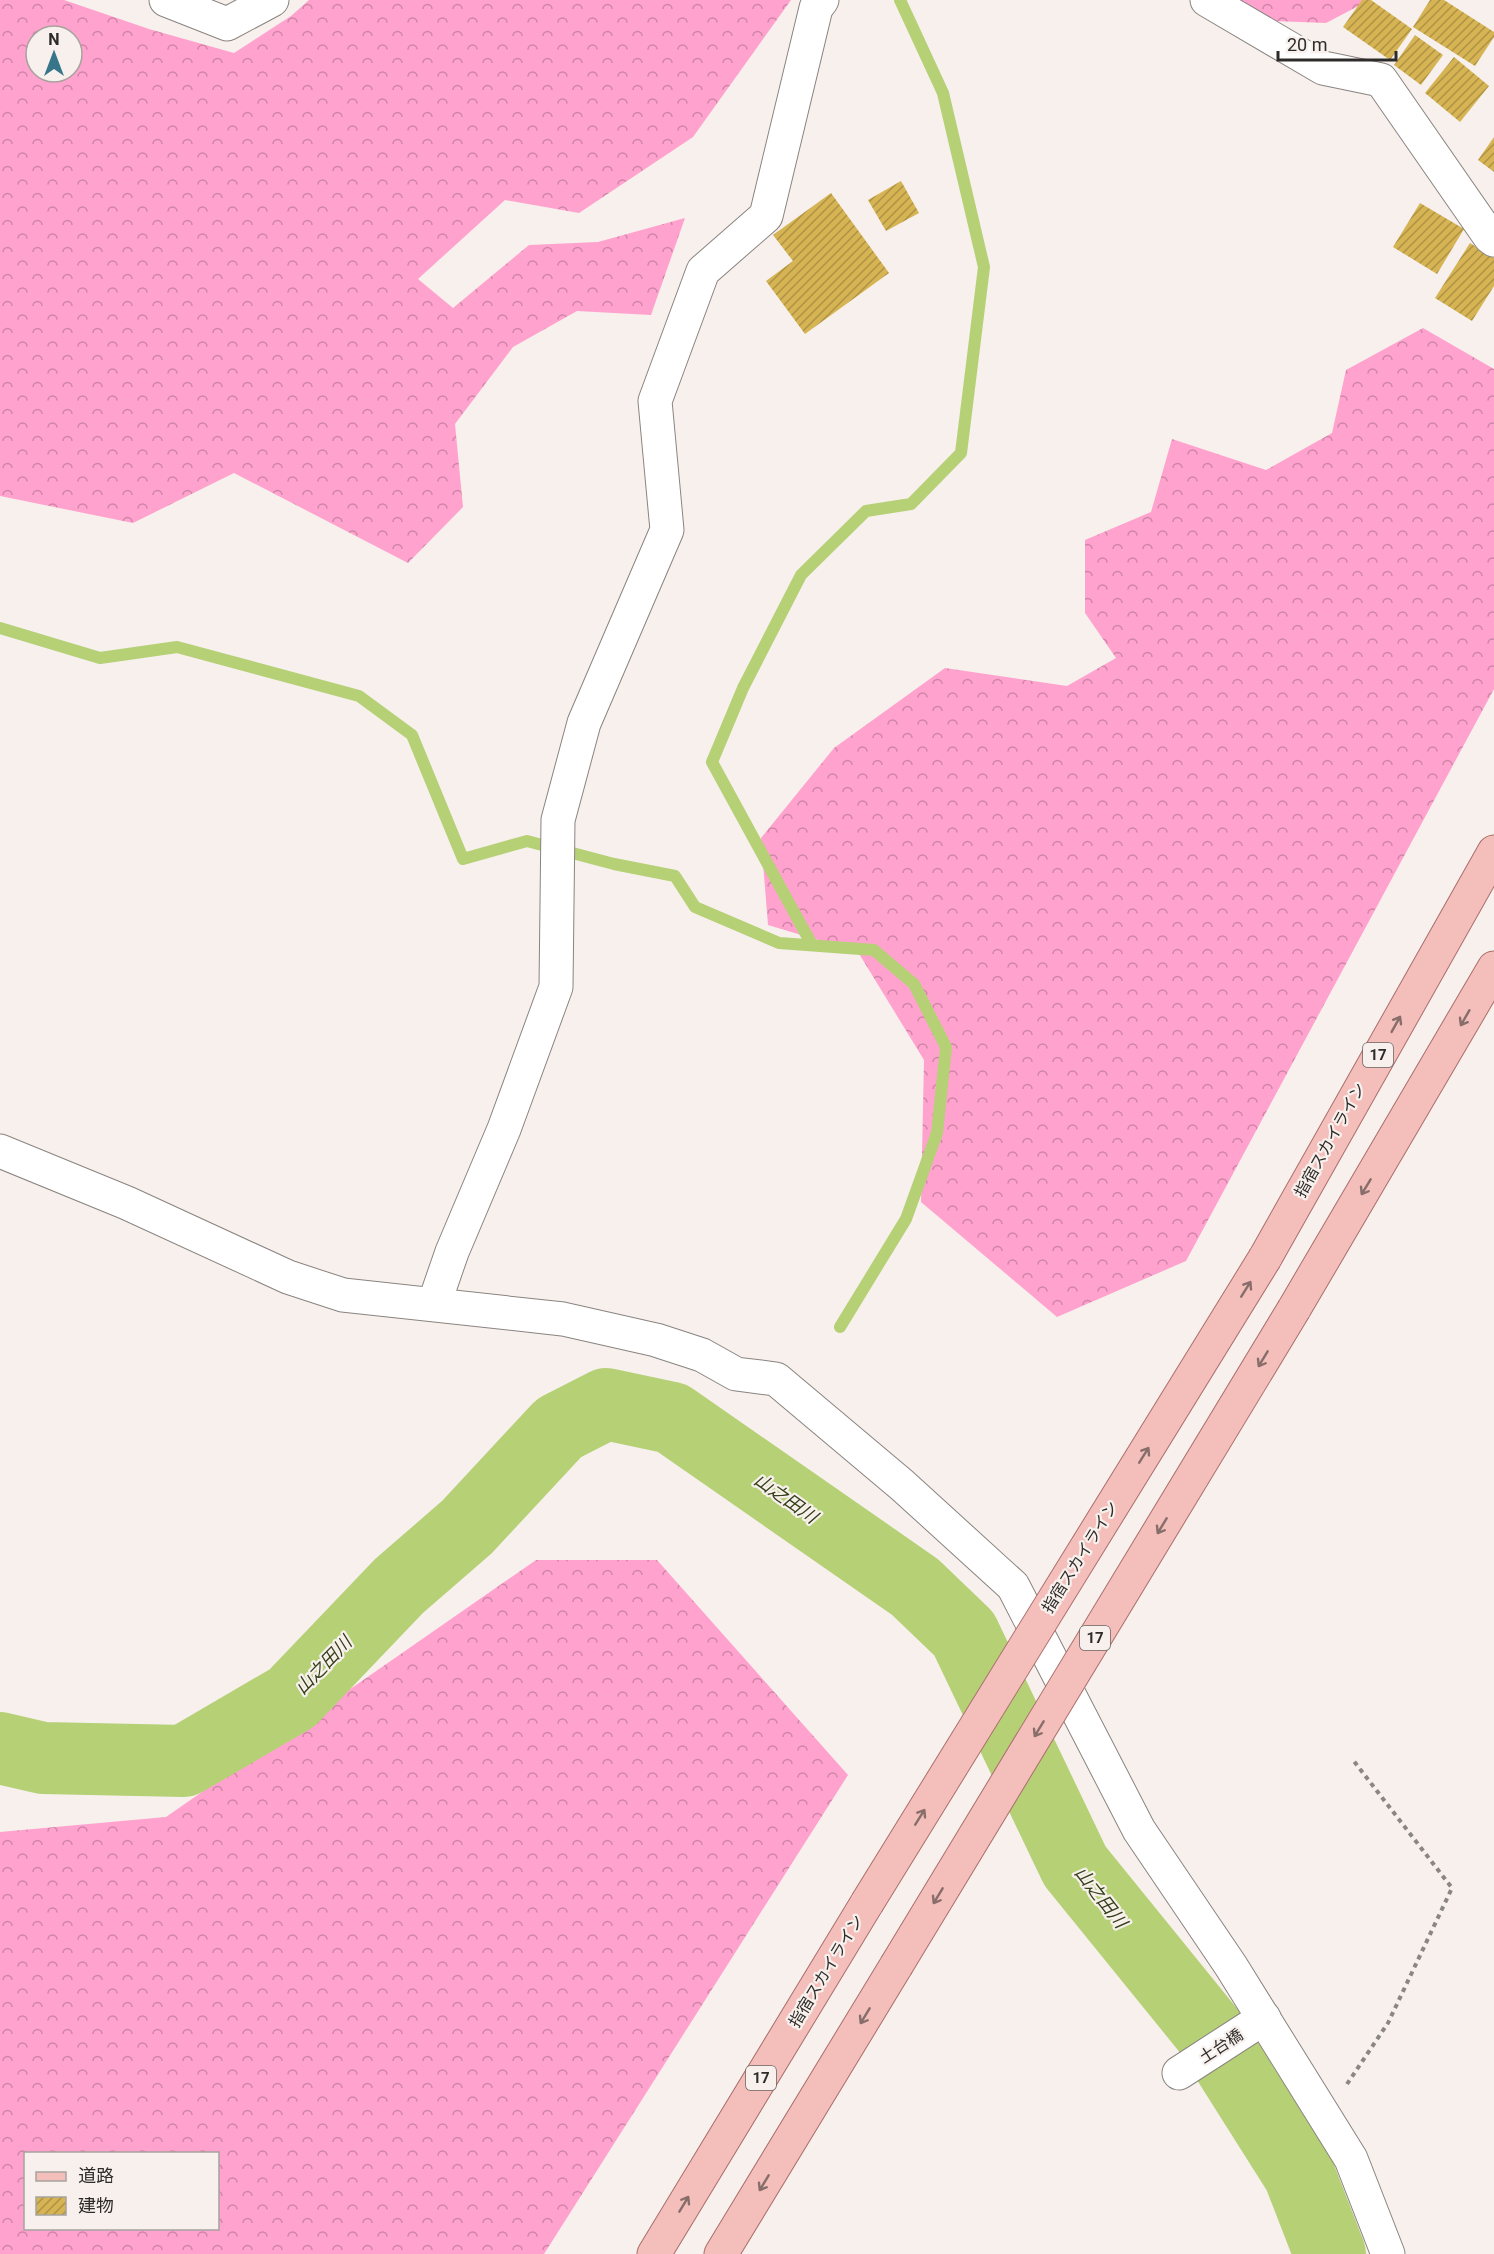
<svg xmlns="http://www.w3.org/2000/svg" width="1494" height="2254" font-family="Roboto,'Noto Sans JP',sans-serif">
<defs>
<pattern id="forest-crowns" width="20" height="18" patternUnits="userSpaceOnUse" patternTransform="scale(1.5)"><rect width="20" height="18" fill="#ffa2ce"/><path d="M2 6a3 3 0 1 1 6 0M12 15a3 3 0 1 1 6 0" fill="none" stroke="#cf84a7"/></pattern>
<pattern id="building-hatch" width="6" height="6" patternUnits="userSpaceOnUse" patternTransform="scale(1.5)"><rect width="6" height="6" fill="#d6b453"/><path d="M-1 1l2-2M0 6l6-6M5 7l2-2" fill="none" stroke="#ae9345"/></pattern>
</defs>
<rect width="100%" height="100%" fill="#f7f0ec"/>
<g fill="url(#forest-crowns)" fill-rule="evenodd">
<path d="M0,0h64l85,29 85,24 57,-37 18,-16h482l-98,137 -114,76 -74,-13 -87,79 35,29 76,-63 69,-3 87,-24 -34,97 -74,-4 -64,36 -58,77 8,83 -55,56 -174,-90 -101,50 -133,-27zM36,36h36v36h-36z"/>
<path d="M1238,0h132l-44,23 -53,-2z"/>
<path d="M1423,328l71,41v320l-308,572 -129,56 -136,-115 3,-142 -66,-108 -90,-27 -7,-87 73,-90 111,-80 122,18 49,-28 -31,-45v-73l66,-28 21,-73 94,31 66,-37 14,-63z"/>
<path d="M536,1560h121l191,215 -304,479h-544v-422l166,-15zM26,2154h192v74h-192z"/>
</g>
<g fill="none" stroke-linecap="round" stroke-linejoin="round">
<g stroke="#b5d075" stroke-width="12">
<path d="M0,628l100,30 77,-11 182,49 53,39 51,124 64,-18 87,23 61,12 20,31 84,36 95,7 40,34 32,63 -9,86 -31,86 -66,108"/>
<path d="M812,945l-100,-183 31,-74 58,-113 65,-64 45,-7 50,-51 23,-186 -41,-174 -43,-93"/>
</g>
<path stroke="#b5d075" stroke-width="72" d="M0,1748l43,10 141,3 108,-63 107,-112 68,-59 92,-99 47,-24 66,14 243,169 49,47 111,232 133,164 91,144 31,80"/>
</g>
<g fill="url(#building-hatch)">
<path d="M1362,0h9l41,29 -22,31 -47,-33z"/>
<path d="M1430,0h14l50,32v5l-19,29 -62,-39z"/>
<path d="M1415,35l28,20 -22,30 -27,-20z"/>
<path d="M1454,57l35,29 -29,36 -35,-29z"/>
<path d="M1494,137v35l-16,-12z"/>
<path d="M901,181l18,32 -33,18 -18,-31z"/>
<path d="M831,193l58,80 -84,61 -39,-53 27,-20 -20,-26z"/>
<path d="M1420,203l44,26 -27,45 -44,-27z"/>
<path d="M1470,243l24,15v28l-22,35 -37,-23z"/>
</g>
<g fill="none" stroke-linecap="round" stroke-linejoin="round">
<g stroke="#8a8480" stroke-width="35">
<g id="minor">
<path d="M166,0l61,24 45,-24"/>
<path d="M1207,0l116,68 58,12 109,157 4,3"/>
<path d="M0,1151l127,52 161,74 55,18 220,24 93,21 46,15 34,19 40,5 126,106 111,101 126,244 92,136 120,193 37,95"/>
<path d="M434,1304l18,-52 52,-123 52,-142 2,-167 26,-97 83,-193 -12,-129 48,-130 63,-55 50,-208 6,-8"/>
<path d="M1179,2073l85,-55"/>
</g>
</g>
<g stroke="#aa6e6b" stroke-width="35">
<g id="major">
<path d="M1265,1258l229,-406"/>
<path d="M1294,1309l200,-341"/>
<path d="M654,2254l213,-351"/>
<path d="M721,2254l175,-288"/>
</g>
</g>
<path stroke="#8a8683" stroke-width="4" stroke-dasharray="4.5 4.5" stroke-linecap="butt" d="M1347,2084l41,-61 64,-135 -99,-128"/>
<use href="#minor" stroke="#fff" stroke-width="33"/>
<use href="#major" stroke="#f4bebb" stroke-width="33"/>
<g stroke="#aa6e6b" stroke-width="35" stroke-linecap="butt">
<g id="major-bridge">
<path d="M867,1903l398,-645"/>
<path d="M896,1966l398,-657"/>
</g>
</g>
<use href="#major-bridge" stroke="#f4bebb" stroke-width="33"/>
</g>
<defs><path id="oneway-shaft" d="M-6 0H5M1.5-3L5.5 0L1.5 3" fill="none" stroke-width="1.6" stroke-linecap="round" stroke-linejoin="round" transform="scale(1.5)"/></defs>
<g stroke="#876e6b">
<use href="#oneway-shaft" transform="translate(1465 1018) rotate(120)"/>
<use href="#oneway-shaft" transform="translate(1396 1024) rotate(-61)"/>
<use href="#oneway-shaft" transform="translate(1366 1187) rotate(121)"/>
<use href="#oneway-shaft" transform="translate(1246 1289) rotate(-58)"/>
<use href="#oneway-shaft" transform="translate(1263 1359) rotate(121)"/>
<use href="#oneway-shaft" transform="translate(1144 1455) rotate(-58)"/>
<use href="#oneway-shaft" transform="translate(1162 1526) rotate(121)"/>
<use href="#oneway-shaft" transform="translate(1039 1729) rotate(121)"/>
<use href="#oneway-shaft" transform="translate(920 1817) rotate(-58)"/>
<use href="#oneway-shaft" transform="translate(938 1896) rotate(121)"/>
<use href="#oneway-shaft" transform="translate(865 2016) rotate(121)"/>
<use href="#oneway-shaft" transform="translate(764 2183) rotate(121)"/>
<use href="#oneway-shaft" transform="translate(684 2204) rotate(-59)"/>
</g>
<g text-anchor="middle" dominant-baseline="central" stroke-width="4.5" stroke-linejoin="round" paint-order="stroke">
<g fill="#f7f0ec" stroke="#6a6764" stroke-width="1.5">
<rect x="1363" y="1043" width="30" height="24" rx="4.5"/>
<rect x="1080" y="1626" width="30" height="24" rx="4.5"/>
<rect x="746" y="2066" width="30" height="24" rx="4.5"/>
</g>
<g font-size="15" font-weight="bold" fill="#2e2c2a">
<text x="1378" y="1055">17</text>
<text x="1095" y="1638">17</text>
<text x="761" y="2078">17</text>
</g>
<g font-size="16" fill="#2e2c2a" stroke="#f7f0ec">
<text transform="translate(1330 1140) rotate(-61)">指宿スカイライン</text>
<text transform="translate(1080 1557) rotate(-58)">指宿スカイライン</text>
<text transform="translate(826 1971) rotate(-59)">指宿スカイライン</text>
<text transform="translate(1221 2046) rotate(-33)">土台橋</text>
</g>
<g font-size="18" font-style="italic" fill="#35401a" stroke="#f7f0ec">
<text transform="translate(786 1498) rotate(35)">山之田川</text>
<text transform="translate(323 1665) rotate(-46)">山之田川</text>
<text transform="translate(1101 1897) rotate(52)">山之田川</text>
</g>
</g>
<rect x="24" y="2152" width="195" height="78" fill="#f7f0ec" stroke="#a7a29e" stroke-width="1.5"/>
<rect x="36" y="2172" width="30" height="9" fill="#f4bebb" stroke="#a7a29e" stroke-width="1.5"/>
<text x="78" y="2182" font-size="18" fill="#2e2c2a">道路</text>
<rect x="36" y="2197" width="30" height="18" fill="url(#building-hatch)" stroke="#a7a29e" stroke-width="1.5"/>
<text x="78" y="2212" font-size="18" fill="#2e2c2a">建物</text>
<g transform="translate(54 54)"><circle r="28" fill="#f7f0ec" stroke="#a7a29e" stroke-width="1.5"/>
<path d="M0-4.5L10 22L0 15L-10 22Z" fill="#37768a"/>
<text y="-9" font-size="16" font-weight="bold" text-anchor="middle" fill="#2e2c2a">N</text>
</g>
<path d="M1278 51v9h118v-9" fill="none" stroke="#2e2c2a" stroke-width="3"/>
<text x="1287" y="51" font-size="18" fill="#2e2c2a" stroke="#f7f0ec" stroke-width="4.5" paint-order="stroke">20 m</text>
</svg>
